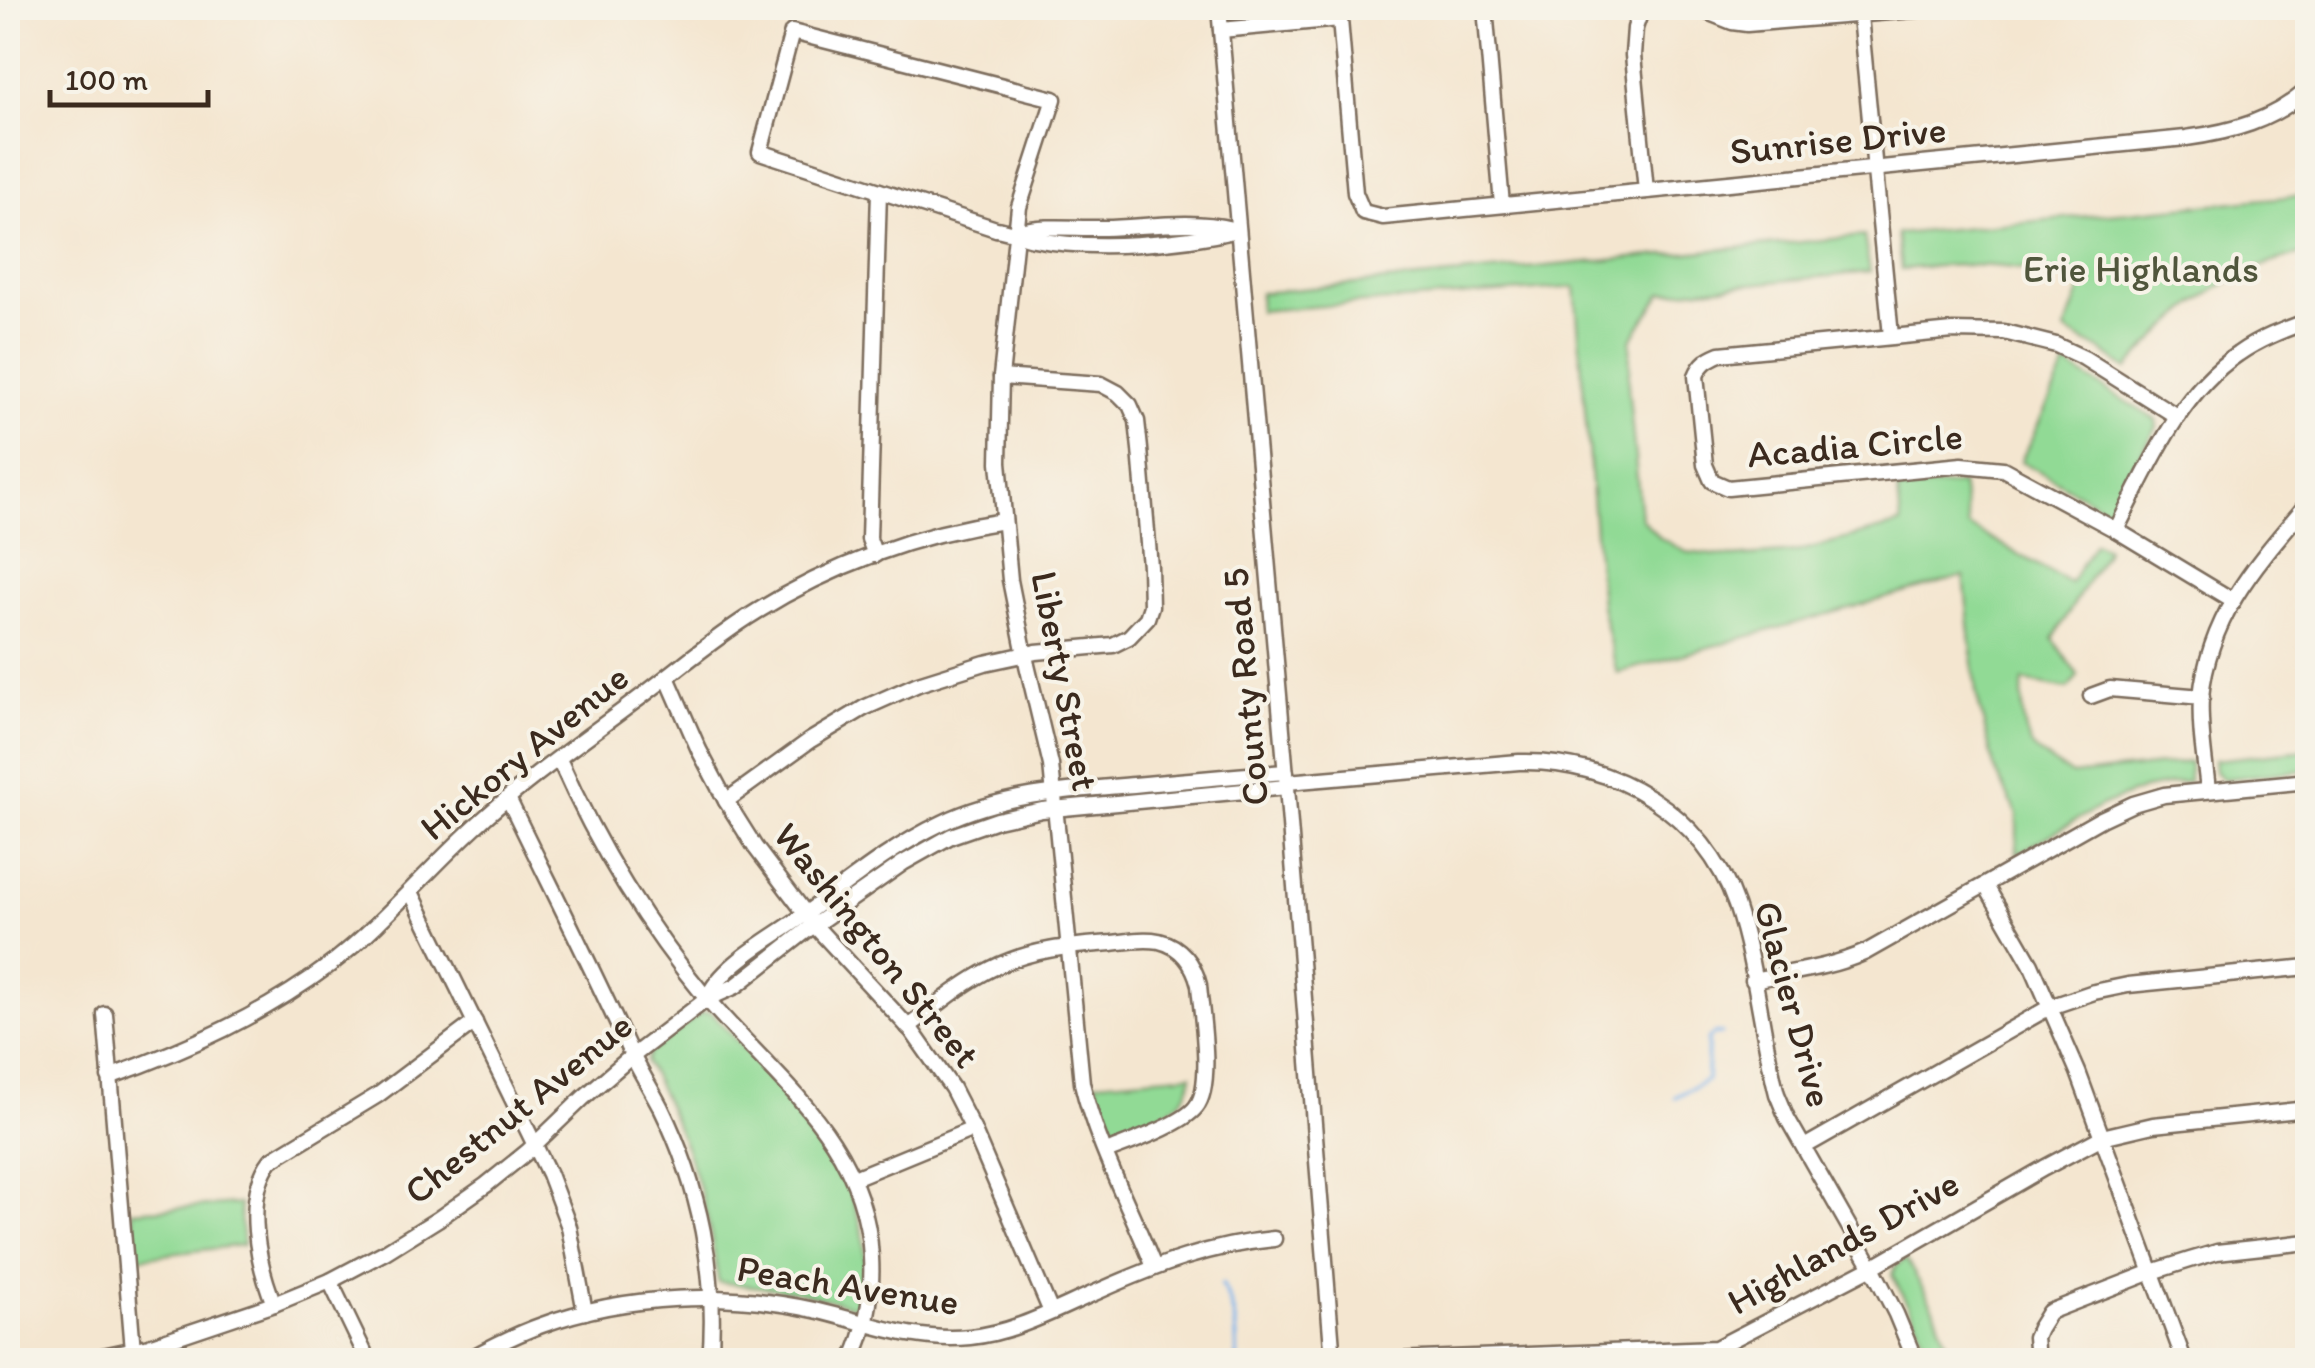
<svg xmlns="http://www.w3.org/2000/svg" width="2315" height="1368" font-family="Itim,sans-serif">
<rect width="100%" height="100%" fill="#f7f3e8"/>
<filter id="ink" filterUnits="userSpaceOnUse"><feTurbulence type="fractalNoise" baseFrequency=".01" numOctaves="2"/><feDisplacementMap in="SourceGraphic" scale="20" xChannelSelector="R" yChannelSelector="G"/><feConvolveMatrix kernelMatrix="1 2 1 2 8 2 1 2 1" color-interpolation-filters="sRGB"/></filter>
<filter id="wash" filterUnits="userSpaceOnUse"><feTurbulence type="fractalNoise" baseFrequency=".0048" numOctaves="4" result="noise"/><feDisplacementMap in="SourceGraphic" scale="40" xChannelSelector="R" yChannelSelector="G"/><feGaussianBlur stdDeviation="2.25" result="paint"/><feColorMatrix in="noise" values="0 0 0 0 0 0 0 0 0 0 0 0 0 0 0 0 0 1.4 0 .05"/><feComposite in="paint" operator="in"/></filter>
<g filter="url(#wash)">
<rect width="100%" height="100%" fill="#f4e6d0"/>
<g fill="#91da95" stroke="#66825a" stroke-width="2.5">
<path d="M2307,195v58c-80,17 -126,56 -180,116l-27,-19 -35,-19 18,-47c-64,-21 -117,-22 -182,-15l-4,-35z"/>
<path d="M1864,236l6,36 -208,21 -31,47 -3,46 13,132 18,19 27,15 46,5 64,-5 105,-28 -3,-34 64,-6 6,42 102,57 24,-40 13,6 -54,90 25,37 -10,13 -45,-8c-2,16 -1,51 9,65 7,9 30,22 40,29l117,-13v19l-45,8 -43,17 -84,48v-39l-23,-48 -18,-75 -12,-116 -347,97 -16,-67 -26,-319 -316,24 1,-18z"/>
<path d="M2066,365l90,55 1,7 -49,83 -87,-49z"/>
<path d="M2307,750v20l-84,9 -8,-7 -1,-12z"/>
<path d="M711,1012l112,125 22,36 18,60 3,38 -5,37 -68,-17 -75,-9c-9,-84 -34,-146 -72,-220l3,-9 52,-40z"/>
<path d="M1192,1074c-3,37 -45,45 -75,58l-4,-2 -9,-22 -8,-26z"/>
<path d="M239,1204l4,41 -106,13 -5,-47z"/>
<path d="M1906,1259l28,49 19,52h-23l-12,-36 -26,-49 3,-9z"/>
</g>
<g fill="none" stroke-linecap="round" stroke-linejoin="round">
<g stroke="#7ab3eb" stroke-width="4">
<path d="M1675,1097l32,-17 1,-41 6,-5 8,-1"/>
<path d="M1222,1284c14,28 15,46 15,76"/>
</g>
</g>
</g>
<g filter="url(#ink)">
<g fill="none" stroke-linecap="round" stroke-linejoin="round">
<g stroke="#7c6c5c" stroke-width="19">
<g id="minor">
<path d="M1219,8l68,779 46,573"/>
<path d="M1339,8l16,185 8,19 20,5 803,-79c45,-6 87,-17 122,-49"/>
<path d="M1485,8l17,197"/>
<path d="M1642,8l-7,20 -2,27 13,136"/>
<path d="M1697,8l35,14 15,2 191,-16"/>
<path d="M1220,11l48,-3"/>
<path d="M1860,16l31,320"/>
<path d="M1221,30l119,-11"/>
<path d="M1017,232c29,-8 58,-3 88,-4 41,-1 87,-9 127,1"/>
<path d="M2178,417l-94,-59 -28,-13 -52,-13 -51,-1 -233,23c-12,5 -19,9 -24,22l9,89 7,16 16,7 234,-23 41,4 113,61 116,70"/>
<path d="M2116,530c32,-61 62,-136 122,-176 21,-15 45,-24 70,-33"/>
<path d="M875,555l-6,-16 10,-348"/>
<path d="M667,677l32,73 27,51 29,46 60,79 97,105 40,57 21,41 78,183"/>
<path d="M2091,696l19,-7 92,8"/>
<path d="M559,759c38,86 88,168 148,240 70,82 158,141 164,258 2,35 -4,71 -19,103"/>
<path d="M1287,782l232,-20c94,-3 186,52 217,143 20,60 25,127 41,189l10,24 85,149 24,47 19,46"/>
<path d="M2208,790c-3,-30 -9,-62 -7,-93 8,-82 56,-134 107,-194"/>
<path d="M508,798c40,83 82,165 120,249 10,21 22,40 33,61 38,77 57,167 49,252"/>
<path d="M726,801l83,-60 55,-33 54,-24 67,-21 51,-11 77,-7 16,-8 18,-19 4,-12 -1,-39 -10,-118 -3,-28 -7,-16 -12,-12 -17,-9 -100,-7"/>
<path d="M1986,886l45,78 47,108 106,288"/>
<path d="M411,892l138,282 20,53 16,85"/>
<path d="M1753,980c38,-8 77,-12 113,-28l235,-133 32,-15 31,-9 144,-14"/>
<path d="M707,999c13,-33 62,-59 90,-79 47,-34 92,-72 145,-97 60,-29 127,-33 192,-38 51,-5 101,-9 152,-13"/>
<path d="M105,1014l28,336"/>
<path d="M908,1027c27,-20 53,-43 83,-58 39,-20 79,-23 121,-26 16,-2 32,-5 47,-2 22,5 35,23 40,44 2,28 15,100 -3,122 -14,18 -68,36 -90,45"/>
<path d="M109,1077c79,-28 154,-62 222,-113 54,-42 97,-95 148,-141 48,-44 103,-82 155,-121 41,-30 79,-64 122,-90 74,-46 162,-79 248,-91"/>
<path d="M1804,1147l246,-140 44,-15 34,-7 180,-18"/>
<path d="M854,1178l119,-49"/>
<path d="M1154,1267c-24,-61 -57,-120 -72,-184l-31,-318 -24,-100 -17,-85 -11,-118 2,-85 18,-170 35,-108 -262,-67 -32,120 236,77c14,2 25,7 38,10 59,12 146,5 204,-9"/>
<path d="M330,1281l38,79"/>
<path d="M274,1304c-16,-39 -31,-108 -3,-144l107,-65 97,-73"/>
<path d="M84,1360l65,-14 125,-42 56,-23 55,-29 53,-33 48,-34 41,-33 56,-54 43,-37 81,-62 29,-13 70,-55 97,-68 48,-27 46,-16 45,-10 245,-23"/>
<path d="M467,1360c24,-13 49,-26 75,-35 84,-31 185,-34 272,-15 53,12 100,33 156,27 45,-4 89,-29 129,-46 58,-26 112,-46 175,-52"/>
<path d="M1393,1360l323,-12 156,-81 172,-99 58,-31 51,-12 155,-16"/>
<path d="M2037,1360l-2,-23 4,-9 10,-16 103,-40 38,-12 27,-8 91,-10"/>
</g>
</g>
<use href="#minor" stroke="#fff" stroke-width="14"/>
</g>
</g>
<g text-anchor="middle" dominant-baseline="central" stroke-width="8" stroke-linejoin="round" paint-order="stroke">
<g font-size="38" fill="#3b2a1e" stroke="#f7f3e8">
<text transform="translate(1838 140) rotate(-6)">Sunrise Drive</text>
<text transform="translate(1855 445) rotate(-5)">Acadia Circle</text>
<text transform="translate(1065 681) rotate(79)">Liberty Street</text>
<text transform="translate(1245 687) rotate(-95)">County Road 5</text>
<text transform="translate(524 752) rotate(-39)">Hickory Avenue</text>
<text transform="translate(877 945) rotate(51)">Washington Street</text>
<text transform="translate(1794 1004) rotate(75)">Glacier Drive</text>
<text transform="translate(518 1108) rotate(-39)">Chestnut Avenue</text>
<text transform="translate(1843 1242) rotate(-29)">Highlands Drive</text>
<text transform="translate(848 1285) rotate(9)">Peach Avenue</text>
</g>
<g font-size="38" fill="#50563c" stroke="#f7f3e8">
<text x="2141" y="269">Erie Highlands</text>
</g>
</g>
<rect width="2315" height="1368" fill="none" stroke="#f7f3e8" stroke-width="40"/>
<path d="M50 90v15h158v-15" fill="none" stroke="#3b2a1e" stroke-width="5"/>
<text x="65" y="90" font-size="30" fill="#3b2a1e" stroke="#f7f3e8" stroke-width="8" paint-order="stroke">100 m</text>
</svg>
